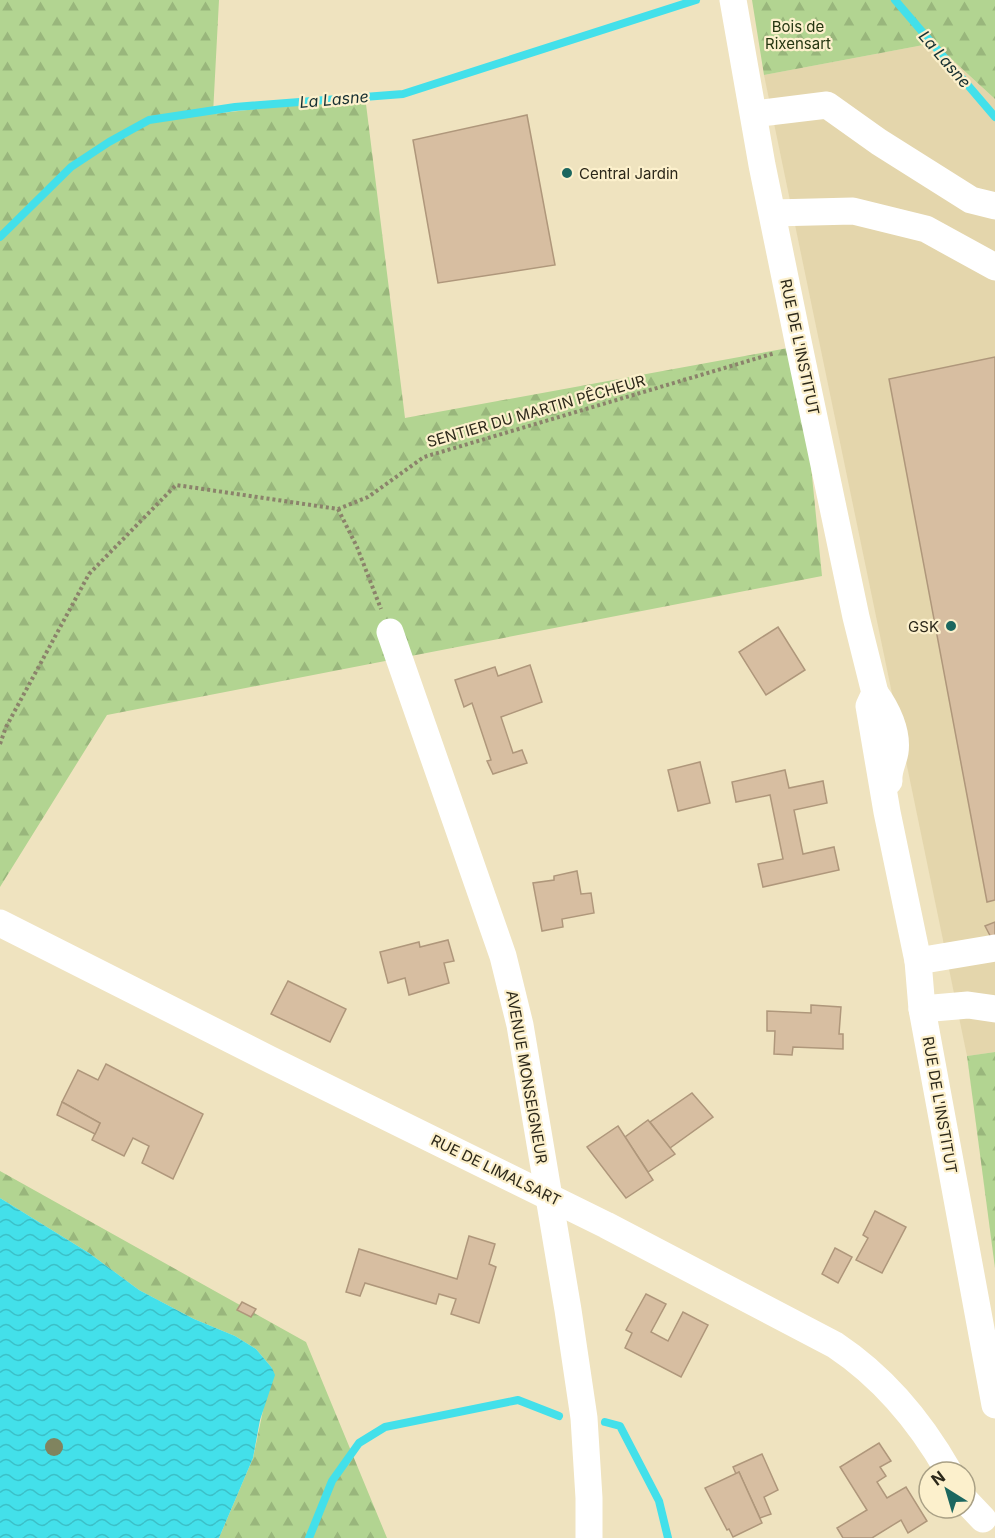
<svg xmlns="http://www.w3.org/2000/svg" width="995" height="1538" font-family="Inter,sans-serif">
<defs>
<pattern id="forest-firs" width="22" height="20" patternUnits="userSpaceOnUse" patternTransform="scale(1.5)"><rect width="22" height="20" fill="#b2d491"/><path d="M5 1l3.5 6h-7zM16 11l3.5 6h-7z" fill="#99b67c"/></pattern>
<pattern id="water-waves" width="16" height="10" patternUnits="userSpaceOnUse" patternTransform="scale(1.5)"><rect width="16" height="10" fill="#43e0ea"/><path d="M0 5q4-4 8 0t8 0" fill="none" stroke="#3bc0c8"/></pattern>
</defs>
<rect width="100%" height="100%" fill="#efe3bf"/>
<path fill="#e4d6ac" d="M934,43l61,56v953l-28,4 -203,-981z"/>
<g fill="url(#forest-firs)">
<path d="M0,0h219l-6,114 152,-18 40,322 394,-72 23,230 -715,139 -107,172z"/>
<path d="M752,0h243v99l-61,-56 -170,32z"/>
<path d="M995,1052v216l-28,-212z"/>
<path d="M0,1171l306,171 81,196h-168l34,-80 19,-90 -16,-19 -21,-13 -41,-17 -55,-29 -50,-37 -89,-55z"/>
</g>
<path fill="url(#water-waves)" d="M0,1198l89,55 50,37 55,29 41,17 21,13 16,19 3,7 -15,45 -7,38 -34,80h-219z"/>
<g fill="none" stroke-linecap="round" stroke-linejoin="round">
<g stroke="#43e0ea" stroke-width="8">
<path d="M895,0l100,117"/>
<path d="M0,237l71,-70 38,-25 40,-22 86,-13 168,-13 293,-94"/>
<path d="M605,1422l15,4 39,75 9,37"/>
<path d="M309,1538l23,-57 27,-38 26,-16 133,-27 41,16"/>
</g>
</g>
<g fill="#d7bea1" stroke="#af977b" stroke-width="1.5">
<path d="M527,115l28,150 -117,18 -25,-143z"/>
<path d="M995,357v543l-8,2 -98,-523z"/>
<path d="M778,627l27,43 -39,25 -27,-43z"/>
<path d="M530,665l12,37 -41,15 12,36 9,-3 5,13 -34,11 -6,-13 4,-1 -19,-57 -8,4 -9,-27 40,-13 3,9z"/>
<path d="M700,762l10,41 -32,8 -10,-41z"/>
<path d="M785,770l4,18 34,-7 4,22 -33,7 9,44 31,-7 5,23 -76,17 -5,-23 25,-5 -13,-64 -34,7 -4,-20z"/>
<path d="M577,871l4,23 10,-1 3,20 -32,6 1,8 -21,4 -9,-48 21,-3v-4z"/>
<path d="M995,922v23l-10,-19z"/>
<path d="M448,940l6,21 -10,2 5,20 -40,12 -4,-17 -17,5 -8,-31 39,-10 1,5z"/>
<path d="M288,981l58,28 -16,33 -59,-28z"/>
<path d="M811,1005l30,2 -2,27h4v15l-50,-2 -1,8 -18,-1 1,-23h-8v-20l44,2z"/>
<path d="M106,1064l97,50 -30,65 -31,-16 7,-17 -16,-8 -9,18 -32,-16 8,-17 -38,-21 16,-32 20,10z"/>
<path d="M692,1093l21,24 -43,31 -20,-26z"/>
<path d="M62,1102l38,21 -5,11 -38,-19z"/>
<path d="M648,1120l27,34 -27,18 -23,-35z"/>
<path d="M618,1126l35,54 -27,18 -39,-51z"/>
<path d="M875,1211l31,16 -24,46 -26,-13 12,-22 -5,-3z"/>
<path d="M469,1236l26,8 -6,20 7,3 -17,56 -28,-9 5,-15 -17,-5 -3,10 -71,-21 -5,13 -14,-4 13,-43 98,30z"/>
<path d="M835,1248l17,9 -14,26 -16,-9z"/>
<path d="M646,1294l20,10 -15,28 17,9 15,-29 25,13 -27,52 -56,-29 7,-15 -6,-3z"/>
<path d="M242,1302l14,7 -5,8 -14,-7z"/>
<path d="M879,1443l12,18 -11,6 6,9 -9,6 10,16 19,-11 21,34 -19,12 -7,-13 -29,18h-29l-6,-10 30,-18 -27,-43z"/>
<path d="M762,1454l16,36 -14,7 7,17 -11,4 -21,-46 -3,2 -3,-7z"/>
<path d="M739,1472l23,51 -29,14 -4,-8 -2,1 -22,-42z"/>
</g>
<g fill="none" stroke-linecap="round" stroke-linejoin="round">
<g stroke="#8b836b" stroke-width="4" stroke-dasharray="3 3" stroke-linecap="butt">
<path d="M338,509l19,38 24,62"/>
<path d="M0,744l6,-17 83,-153 87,-89 162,24 30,-12 56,-40 351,-104"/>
</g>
<g stroke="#fff" stroke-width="27">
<path d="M733,0l29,165 37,181 57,271 19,76 -6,13 18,106 31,149 4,48 73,396"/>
<path d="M754,114l73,-9 52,37 92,58 24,6"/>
<path d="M773,213l80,-2 73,18 69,38"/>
<path d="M390,632l113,324 17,69 48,285 16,108 5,80v40"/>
<path d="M875,693c12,16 23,39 20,59 -2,11 -7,18 -6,29"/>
<path d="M0,923l269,136 337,166 229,120c48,32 85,76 114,127"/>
<path d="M918,961l77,-13"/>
<path d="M922,1009l46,-4 27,4"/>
<path d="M965,1500l18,19"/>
</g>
</g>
<circle fill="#80845f" cx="54" cy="1447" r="9"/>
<g fill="#1c675f" stroke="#fcf0cc" stroke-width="2">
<circle cx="567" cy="173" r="6"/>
<circle cx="951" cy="626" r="6"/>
</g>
<g text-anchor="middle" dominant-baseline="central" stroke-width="4.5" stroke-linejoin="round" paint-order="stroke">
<g font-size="15" fill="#253611" stroke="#fcf0cc">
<text x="798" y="26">Bois de<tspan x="798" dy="17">Rixensart</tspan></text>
</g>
<g font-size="15" fill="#2c281a" stroke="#fcf0cc" text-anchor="start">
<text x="579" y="173">Central Jardin</text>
<text x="939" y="626" text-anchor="end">GSK</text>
</g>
<g font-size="15" fill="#2c281a" stroke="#fcf0cc">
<text transform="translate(800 347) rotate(78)">RUE DE L'INSTITUT</text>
<text transform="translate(536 411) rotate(-16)">SENTIER DU MARTIN PÊCHEUR</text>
<text transform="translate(527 1077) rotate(80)">AVENUE MONSEIGNEUR</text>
<text transform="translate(940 1105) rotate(80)">RUE DE L'INSTITUT</text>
<text transform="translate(496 1170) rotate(26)">RUE DE LIMALSART</text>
</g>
<g font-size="16" font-style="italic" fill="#162f31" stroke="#fcf0cc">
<text transform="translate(945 59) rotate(49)">La Lasne</text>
<text transform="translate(334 99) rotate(-5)">La Lasne</text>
</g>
</g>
<g transform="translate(947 1490) rotate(323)"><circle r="28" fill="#fcf0cc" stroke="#a9a085" stroke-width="1.5"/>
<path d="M0-4.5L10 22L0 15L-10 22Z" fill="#1c675f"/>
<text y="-9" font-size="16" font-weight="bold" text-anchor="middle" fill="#2c281a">N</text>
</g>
</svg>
